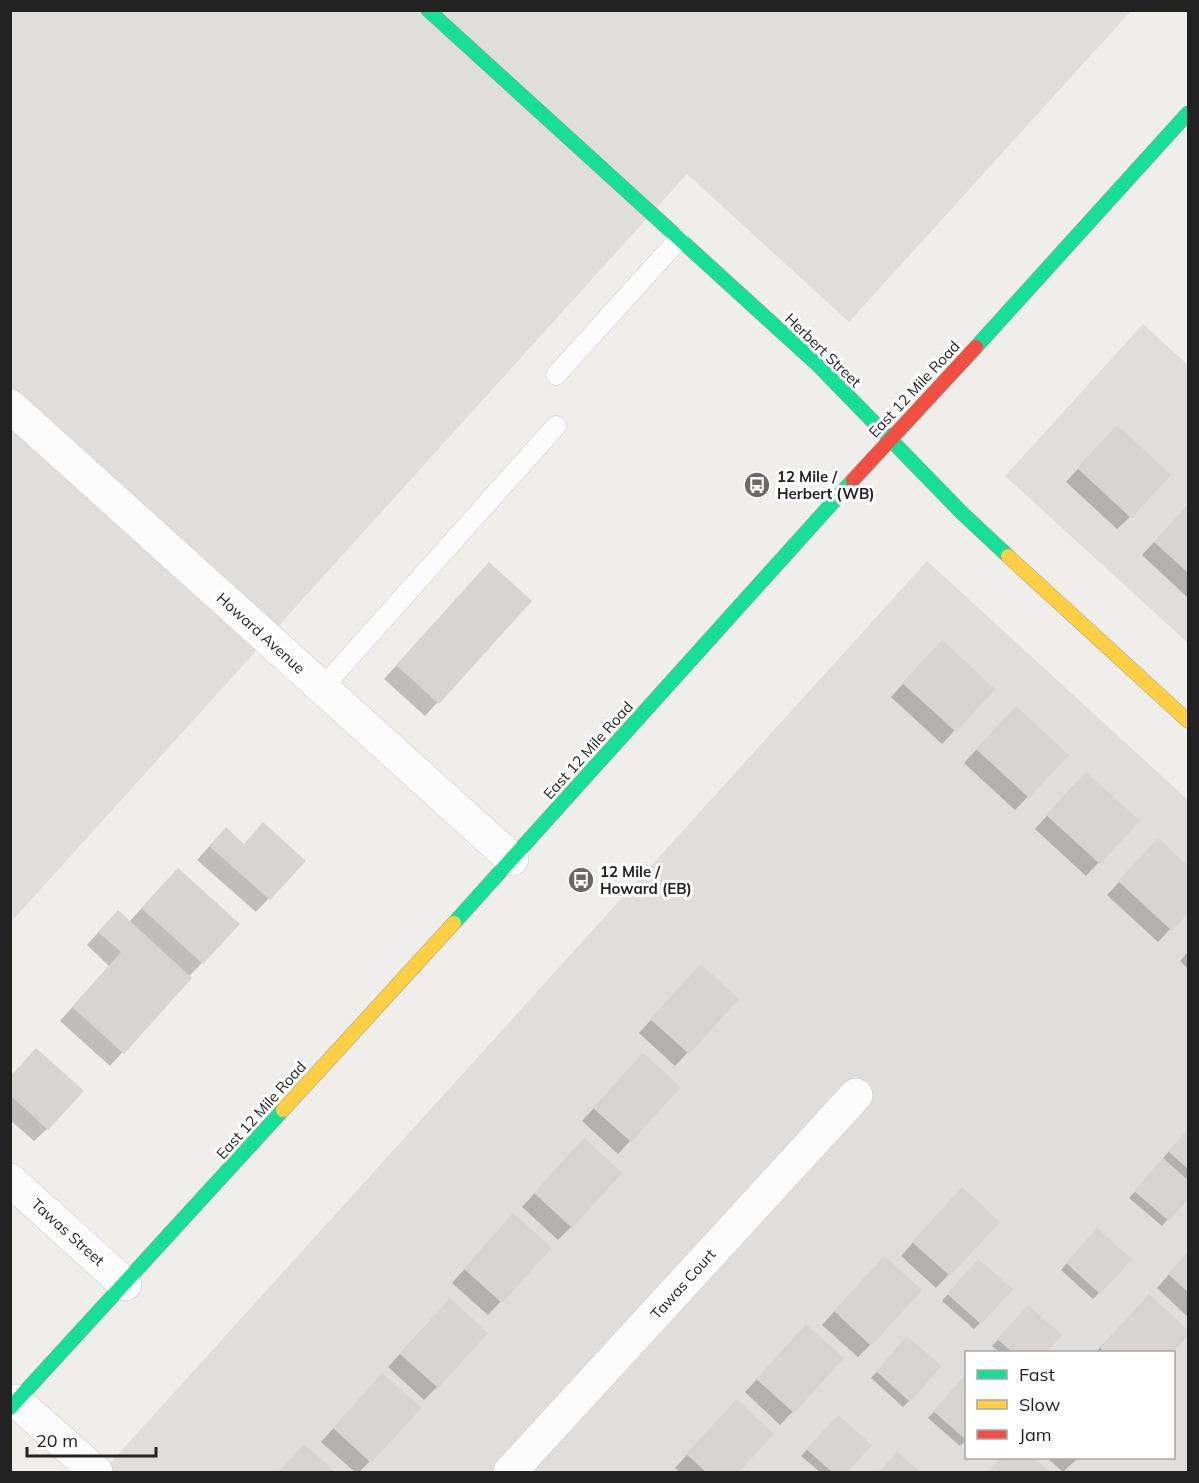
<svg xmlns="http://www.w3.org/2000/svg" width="1199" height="1483" font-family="Mulish,sans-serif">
<rect width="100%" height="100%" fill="#f0eeeb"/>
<g fill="#dfdedc" fill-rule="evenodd">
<path d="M11,11h1120l-282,311 -162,-148 -676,748z"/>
<path d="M1143,324l45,41v278l-183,-167z"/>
<path d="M927,561l261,239v672h-1086zM966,1352h208v106h-208z"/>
</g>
<g fill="#0003">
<path d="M1104,440l26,77 -13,12 -51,-47z"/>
<path d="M1188,506v92l-46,-43z"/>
<path d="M489,564l41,37 -105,115 -41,-37z"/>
<path d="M929,655l64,34 -51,55 -51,-47z"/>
<path d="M1003,721l64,34 -52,55 -51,-47z"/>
<path d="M1073,786l64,35 -51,55 -51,-47z"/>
<path d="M1158,840l30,28v42l-30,32 -51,-47z"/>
<path d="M213,842l30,3 61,16 -48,51 -59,-52z"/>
<path d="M165,883l37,80 -14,14 2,1 -80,88 -50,-45 49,-55 -22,-21 18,-20 24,-3z"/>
<path d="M1188,952v17l-8,-8z"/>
<path d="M688,979l49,20 -62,67 -36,-33z"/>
<path d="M631,1068l-1,73 -12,13 -36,-33z"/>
<path d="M10,1077l37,52 -13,12 -24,-21z"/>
<path d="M1188,1130v66l-26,30 -33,-28 36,-39 -2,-1z"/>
<path d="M571,1153v74l-13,13 -36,-33z"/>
<path d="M949,1202l49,20 -62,66 -35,-32z"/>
<path d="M501,1228l49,20 -62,67 -36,-32z"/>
<path d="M1091,1236l8,57 -6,6 -32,-29z"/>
<path d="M1188,1253v64l-31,-29z"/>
<path d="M972,1267l8,56 -6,6 -32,-28z"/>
<path d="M871,1271l-1,74 -12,12 -36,-32z"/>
<path d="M1149,1296l39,36 -17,20h-75z"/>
<path d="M437,1313v74l-13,13 -36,-33z"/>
<path d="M1022,1313l38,22 -15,17h-46l-7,-6z"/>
<path d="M806,1326l36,33 -62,66 -35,-33z"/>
<path d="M901,1345l8,56 -6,6 -32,-29z"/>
<path d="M964,1378l2,2v60l-6,6 -32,-28z"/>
<path d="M370,1388v73l-11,11h-4l-34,-30z"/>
<path d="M724,1414l48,20 -35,38h-57l-5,-4z"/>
<path d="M832,1423l37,22 -24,27h-25l-19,-16z"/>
<path d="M304,1446l29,26h-54z"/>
<path d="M897,1454l21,18h-38z"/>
<path d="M1001,1458h31l16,14h-60z"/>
<path d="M1047,1458h31l-15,14z"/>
</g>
<g fill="#d7d4d2">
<path d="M1117,425l54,50 -40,43 -54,-50z"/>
<path d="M1188,504v69l-34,-31z"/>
<path d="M489,562l43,39 -93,103 -43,-39z"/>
<path d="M942,640l53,49 -39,43 -54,-49z"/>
<path d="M1016,706l53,49 -40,43 -53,-49z"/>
<path d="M1086,772l54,49 -40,43 -54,-49z"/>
<path d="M263,822l43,39 -36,39 -61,-54 17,-19 18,17z"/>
<path d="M1158,838l30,28v47l-16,18 -54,-50z"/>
<path d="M178,868l62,56 -37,40 -62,-56z"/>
<path d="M118,910l74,68 -68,76 -52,-47 49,-55 -23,-20z"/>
<path d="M701,964l38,35 -50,55 -39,-35z"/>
<path d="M36,1048l48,43 -36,39 -38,-35v-18z"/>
<path d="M643,1053l38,34 -50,55 -38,-34z"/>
<path d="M1188,1129v40l-20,-18z"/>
<path d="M584,1138l38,35 -50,55 -38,-35z"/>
<path d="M1163,1158l25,22v19l-19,22 -35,-30z"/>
<path d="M962,1187l38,35 -50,54 -38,-34z"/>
<path d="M513,1213l39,35 -50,55 -38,-34z"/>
<path d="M1097,1228l35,31 -32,35 -34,-31z"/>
<path d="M1188,1252v40l-20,-18z"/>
<path d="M884,1256l38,34 -51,56 -37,-35z"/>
<path d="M978,1259l35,30 -32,35 -34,-30z"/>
<path d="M1149,1294l39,36v5l-15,17h-68l-5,-4z"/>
<path d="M450,1298l38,35 -50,55 -38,-34z"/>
<path d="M1028,1305l34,30 -15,17h-35l-15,-13z"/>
<path d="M806,1324l38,34 -50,55 -38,-34z"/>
<path d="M907,1336l34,30 -31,36 -34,-31z"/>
<path d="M382,1373l39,35 -50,55 -38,-35z"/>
<path d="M964,1376l2,2v62l-33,-29z"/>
<path d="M737,1399l37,35 -35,38h-33l-20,-18z"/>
<path d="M838,1415l34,30 -25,27h-15l-26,-23z"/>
<path d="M304,1444l31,28h-56z"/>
<path d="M897,1452l24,20h-42z"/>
<path d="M1001,1458h33l17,14h-64z"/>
</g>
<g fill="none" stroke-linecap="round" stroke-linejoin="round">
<g stroke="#c9c8c7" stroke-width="21">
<g id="lane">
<path d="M556,375l123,-136"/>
<path d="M322,688l234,-262"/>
</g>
</g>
<g stroke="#c9c8c7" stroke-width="34">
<g id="street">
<path d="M10,406l502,453"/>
<path d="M10,1180l115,104"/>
<path d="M16,1401l80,71"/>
<path d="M510,1472l346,-377"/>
</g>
</g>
<g stroke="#999a82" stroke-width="15">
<g id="fast">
<path d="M428,10l390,355 144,148 46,43"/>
<path d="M976,347l212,-234"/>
<path d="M454,923l399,-443"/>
<path d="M10,1408l273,-298"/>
</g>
</g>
<g stroke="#999a82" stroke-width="15">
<g id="slow">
<path d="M1008,556l180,165"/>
<path d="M283,1110l171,-187"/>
</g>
</g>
<g stroke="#999a82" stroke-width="15">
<path id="jam" d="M853,480l123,-133"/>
</g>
<use href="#lane" stroke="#fdfcfc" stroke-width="20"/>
<use href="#street" stroke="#fdfcfc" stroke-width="33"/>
<use href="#fast" stroke="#16e098" stroke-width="14"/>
<use href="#slow" stroke="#ffcf43" stroke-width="14"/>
<use href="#jam" stroke="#f24e42" stroke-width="14"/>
</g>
<defs>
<g id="bus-disc" transform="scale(1.35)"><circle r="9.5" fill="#6a6968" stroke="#fff"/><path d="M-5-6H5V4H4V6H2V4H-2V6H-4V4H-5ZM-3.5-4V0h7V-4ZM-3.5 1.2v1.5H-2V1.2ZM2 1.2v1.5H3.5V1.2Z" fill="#fff"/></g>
</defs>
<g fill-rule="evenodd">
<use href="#bus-disc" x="757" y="485"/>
<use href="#bus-disc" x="581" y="880"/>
</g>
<g text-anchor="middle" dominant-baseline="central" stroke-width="6" stroke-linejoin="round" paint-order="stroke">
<g font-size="15" fill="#222" stroke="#fff">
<text transform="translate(823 350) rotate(44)">Herbert Street</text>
<text transform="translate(914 389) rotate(-47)">East 12 Mile Road</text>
<text transform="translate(261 633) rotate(42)">Howard Avenue</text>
<text transform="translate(588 750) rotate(-48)">East 12 Mile Road</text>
<text transform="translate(261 1110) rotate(-48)">East 12 Mile Road</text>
<text transform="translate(68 1232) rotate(42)">Tawas Street</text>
<text transform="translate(683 1284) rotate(-48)">Tawas Court</text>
</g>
<g font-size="15" font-weight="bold" fill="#222" stroke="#fff" text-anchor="start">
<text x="777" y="476">12 Mile /<tspan x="777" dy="17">Herbert (WB)</tspan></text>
<text x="600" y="871">12 Mile /<tspan x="600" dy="17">Howard (EB)</tspan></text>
</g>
</g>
<rect width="1199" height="1483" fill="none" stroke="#222222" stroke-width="24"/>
<rect x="965" y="1351" width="210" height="108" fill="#ffffff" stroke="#a7a7a7" stroke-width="1.5"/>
<rect x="977" y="1370" width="30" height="9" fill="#16e098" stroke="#a7a7a7" stroke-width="1.5"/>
<text x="1019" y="1381" font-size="18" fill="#222222">Fast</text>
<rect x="977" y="1400" width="30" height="9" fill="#ffcf43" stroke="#a7a7a7" stroke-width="1.5"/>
<text x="1019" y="1411" font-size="18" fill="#222222">Slow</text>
<rect x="977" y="1430" width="30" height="9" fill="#f24e42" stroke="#a7a7a7" stroke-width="1.5"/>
<text x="1019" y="1441" font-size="18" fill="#222222">Jam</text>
<path d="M27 1447v9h129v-9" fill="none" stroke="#222222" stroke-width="3"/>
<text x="36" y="1447" font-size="18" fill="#222222" stroke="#ffffff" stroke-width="4.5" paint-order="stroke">20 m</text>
</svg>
